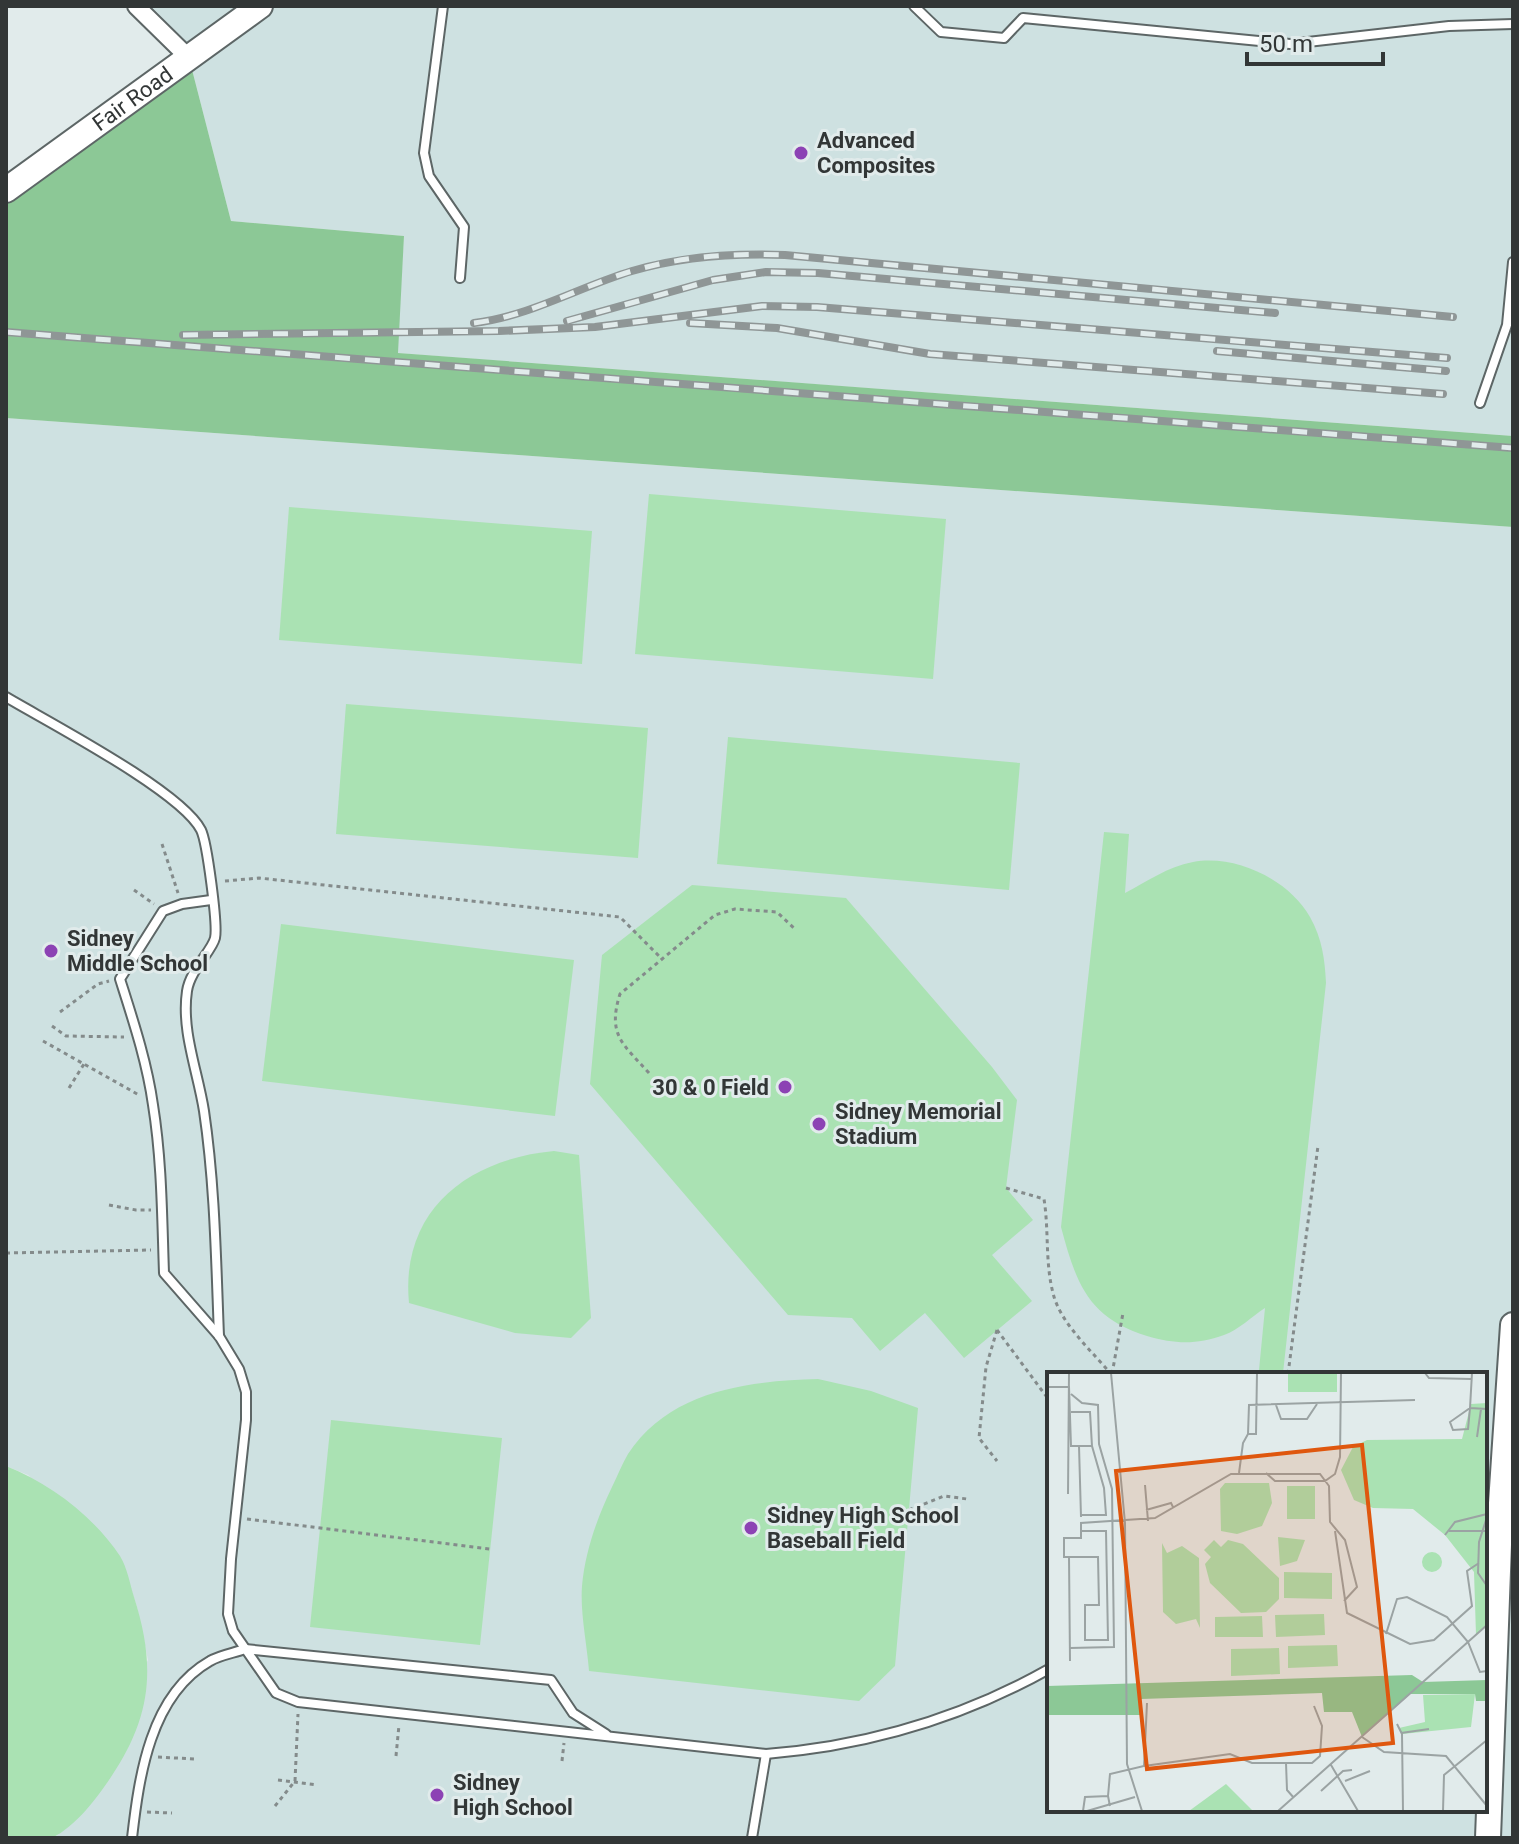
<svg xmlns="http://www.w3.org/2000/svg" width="1519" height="1844" font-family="Roboto,sans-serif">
<rect width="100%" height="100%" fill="#e1ebeb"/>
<g fill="#cee1e1" fill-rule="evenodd">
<path d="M136,6h1377v430l-1116,-83 7,-117 -173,-15 -42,-163z"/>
<path d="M6,418l1507,109v1311h-1461l6,-3 90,-175 -11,-53 -16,-49 -93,-83 -22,-9zM1049,1374h436v436h-436z"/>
</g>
<g fill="#aae2b3">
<path d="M649,494l297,25 -13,160 -298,-25z"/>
<path d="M289,507l303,24 -10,133 -303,-24z"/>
<path d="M346,704l302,24 -10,130 -302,-24z"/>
<path d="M728,737l292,26 -11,127 -292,-26z"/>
<path d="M1104,832l25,2 -4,59c23,-12 42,-26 68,-31 43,-8 96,18 117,55 12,21 15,43 16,66l-43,390 -24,-3 6,-62c-13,8 -26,22 -41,27 -28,10 -49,9 -77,1 -59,-18 -71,-53 -86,-109z"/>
<path d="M692,885l154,13 146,169 25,33 -11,88 27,32 -41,35 40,46 -68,57 -39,-45 -45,38 -28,-33 -64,-3 -198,-231 12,-129z"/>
<path d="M281,924l293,36 -19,156 -293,-35z"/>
<path d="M554,1151l25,4 12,163 -20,20 -56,-5 -106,-30c-9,-93 59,-144 145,-152z"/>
<path d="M818,1379l53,12 47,17 -23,258 -36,35 -270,-30c-2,-27 -9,-58 -7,-85 3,-34 15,-68 30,-99 5,-10 10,-23 16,-33 42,-64 120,-73 190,-75z"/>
<path d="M331,1420l171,18 -22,207 -170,-18z"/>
<path d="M6,1466c45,18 87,50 114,90 7,11 10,28 14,41 22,69 18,119 -23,180 -14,21 -35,49 -59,61h-46z"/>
</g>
<path fill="#8cc896" d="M189,58l42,163 173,15 -6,117 1115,83v91l-1507,-109v-228z"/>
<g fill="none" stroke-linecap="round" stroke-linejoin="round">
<g stroke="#5d6666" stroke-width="12">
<g id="lane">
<path d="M443,6l-19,147 5,23 35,51 -4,51"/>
<path d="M914,6l27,26 63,6 19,-20 267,26 159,-18 64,-2"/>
<path d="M1480,403l27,-78 6,-63"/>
<path d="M6,697c42,25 175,94 195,133 6,12 17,95 14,108 -3,13 -25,32 -28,53 -6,40 11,81 17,120 11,74 12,150 15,225"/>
<path d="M211,900l-29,4 -19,7 -43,68c13,41 27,83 33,126 9,56 9,112 11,168l55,63 20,33 7,23v28l-15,139 -3,55 5,17 43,62 22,9 468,52c100,-8 196,-36 283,-85"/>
<path d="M1485,1517l28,3"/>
<path d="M132,1838c7,-61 18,-143 78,-177 10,-6 24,-8 35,-12l306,31 22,33 33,21"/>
<path d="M752,1838l14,-84"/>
</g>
</g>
<g stroke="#5d6666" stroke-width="20">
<path id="street" d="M136,6l53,52"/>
</g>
<g stroke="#5d6666" stroke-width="28">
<g id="secondary">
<path id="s1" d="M6,190l254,-184"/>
<path d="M1488,1838l12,-320 13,-193"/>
</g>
</g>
<g stroke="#848b8b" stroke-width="3" stroke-dasharray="4 4" stroke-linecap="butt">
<path d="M162,844l16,49"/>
<path d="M225,881l34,-3 361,39 42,42"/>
<path d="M134,890l20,14"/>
<path d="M60,1012l38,-28 11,-3"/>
<path d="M52,1026l14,10 58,1"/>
<path d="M43,1041l96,54"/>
<path d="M649,1073c-26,-29 -42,-38 -29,-79l95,-79 20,-6 42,3 19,18"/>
<path d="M69,1088l15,-24"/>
<path d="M1006,1188l38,11c5,31 1,63 9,94 7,30 38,57 58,81"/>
<path d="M109,1205l27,5h15"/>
<path d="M6,1253l145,-3"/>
<path d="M997,1330l-11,37 -7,71 18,23"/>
<path d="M997,1330l52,70"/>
<path d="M1112,1374l11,-61"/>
<path d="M1288,1374l30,-228"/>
<path d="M909,1510l35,-14 23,3"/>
<path d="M247,1519l243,30"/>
<path d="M396,1756l3,-31"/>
<path d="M158,1757l36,2"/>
<path d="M562,1761l2,-18"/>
<path d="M278,1780l39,5"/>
<path d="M275,1806l20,-25 3,-67"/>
<path d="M147,1812l25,1"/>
</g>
<use href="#lane" stroke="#fff" stroke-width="8"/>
<use href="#street" stroke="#fff" stroke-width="16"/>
<use href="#secondary" stroke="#fff" stroke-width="24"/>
<g stroke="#8f9696" stroke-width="8">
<g id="rail">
<path d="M567,321l146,-41 53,-8 52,1 457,40"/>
<path d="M474,323c56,-7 105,-36 158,-52 51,-15 101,-18 153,-16l668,62"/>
<path d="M690,323l87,5 153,26 513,40"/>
<path d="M6,332l1507,116"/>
<path d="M183,335l316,-4 96,-4 167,-21 55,1 630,51"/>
<path d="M1217,351l229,20"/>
</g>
</g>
<use href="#rail" stroke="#e1ebeb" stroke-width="5" stroke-dasharray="15" stroke-linecap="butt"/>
</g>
<g fill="#8c42b4" stroke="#e1ebeb" stroke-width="3">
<circle cx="801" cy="153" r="8"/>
<circle cx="51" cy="951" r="8"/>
<circle cx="785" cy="1087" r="8"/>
<circle cx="819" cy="1124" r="8"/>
<circle cx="751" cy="1528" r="8"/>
<circle cx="437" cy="1795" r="8"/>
</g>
<g text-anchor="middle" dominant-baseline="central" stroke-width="6" stroke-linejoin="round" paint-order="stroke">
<g font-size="22" fill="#323636" stroke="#e1ebeb">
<text stroke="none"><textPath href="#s1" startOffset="156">Fair Road</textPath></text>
</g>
<g font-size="22" font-weight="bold" fill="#323636" stroke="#e1ebeb" text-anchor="start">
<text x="817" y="140">Advanced<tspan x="817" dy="25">Composites</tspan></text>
<text x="67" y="938">Sidney<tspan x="67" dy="25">Middle School</tspan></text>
<text x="769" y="1087" text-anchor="end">30 &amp; 0 Field</text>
<text x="835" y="1111">Sidney Memorial<tspan x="835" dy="25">Stadium</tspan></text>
<text x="767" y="1515">Sidney High School<tspan x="767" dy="25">Baseball Field</tspan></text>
<text x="453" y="1782">Sidney<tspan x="453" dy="25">High School</tspan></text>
</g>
</g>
<g transform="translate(1047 1372)">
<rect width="440" height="440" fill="#e1ebeb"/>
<path d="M241,1h49v19h-49zM440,31v222l-11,10 -2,-63 -29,-37 -32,-26 -40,-1 -19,-8 -13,-30 12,-23 14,-7 95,-1 9,-35zM178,111h44l3,20 -10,23 -25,8 -16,-3 -1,-42zM240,114h28v33h-28zM231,165l27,3 -8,21 -17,5zM167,168l7,7 7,-7 15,4 36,34v21l-13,13 -25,1 -31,-30 -5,-19 6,-7 -7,-7zM115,171l5,10 15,-7 17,12 1,70 -4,-9 -20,5 -13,-12zM375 190a10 10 0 1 1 20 0a10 10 0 1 1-20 0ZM237,200l48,1v26l-48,-1zM277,242l1,21 -49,2 -1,-22zM215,244l1,21h-48v-20zM290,273l1,21 -50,2v-22zM232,276l1,26 -49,2v-27zM428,322l-4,33 -69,7 -3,-6 26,-6 -2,-27zM179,412l27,27h-64z" fill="#aae2b3"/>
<path d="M365,303l11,7 64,-2v21h-11l-1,-7h-65l-48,43 -10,-25h-28l-2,-19 -181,6 -1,16h-93v-29z" fill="#8cc896"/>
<path fill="none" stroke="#9ba3a3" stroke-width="2" d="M64,1l14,150 2,241 15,47M378,1l4,5 42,1M425,1l-2,35 17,1M0,15h22l2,59h21M229,33l5,14h26l10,-15M423,36l-2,21 -15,1 -3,-8zM24,40h19l2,34 12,42 2,27h-25M201,62l1,-29 166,-5M430,65l4,-28M32,74l2,71M192,101l4,-30 5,-9h8l1,-61M219,101l9,8h50l10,-7 5,-17 1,-84M98,113l3,36M21,122l1,-121M99,138l25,-7 2,4M440,145l-8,25 -1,31 9,13M288,159l12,82 63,31 24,-4 38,-34 -5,-35 12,-8M402,159h38M398,163l10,-13 32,-8M22,185h29l1,48h-14v35h23l-2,-109h-25M339,262l11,-35 10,-2 40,20 21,25 12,30 7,-1M23,276l44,-1 -2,-158 -13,-45 -1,-39 -16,-2 -11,-9M23,289l-1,-104h-5v-19h17v-15l74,-5 76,-44h89l9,12 1,36 15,18 12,47 -13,14M350,352l5,10 1,77M354,361l28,-4M315,365l22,15 62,4 41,50M239,391h26l8,-7 2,-30 -8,-20M284,393l27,46M97,394l86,-12 22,9h34l1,27 7,8M298,409l25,-10M274,419l22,-20 9,-1M61,424l2,-22 34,-8 3,-63M36,439l2,-14 23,-1 2,10M40,439l48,-14M231,439l209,-186M396,439l1,-36 43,-35"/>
<path fill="#df570e" fill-opacity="0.15" stroke="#df570e" stroke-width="4" d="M315,73l31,298 -246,26 -31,-298z"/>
<rect width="440" height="440" fill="none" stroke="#323636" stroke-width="4"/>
</g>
<rect width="1519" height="1844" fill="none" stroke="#323636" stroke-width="16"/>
<path d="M1247 52v12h136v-12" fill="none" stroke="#323636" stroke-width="4"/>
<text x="1259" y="52" font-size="24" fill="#323636" stroke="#e1ebeb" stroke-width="6" paint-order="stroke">50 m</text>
</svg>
